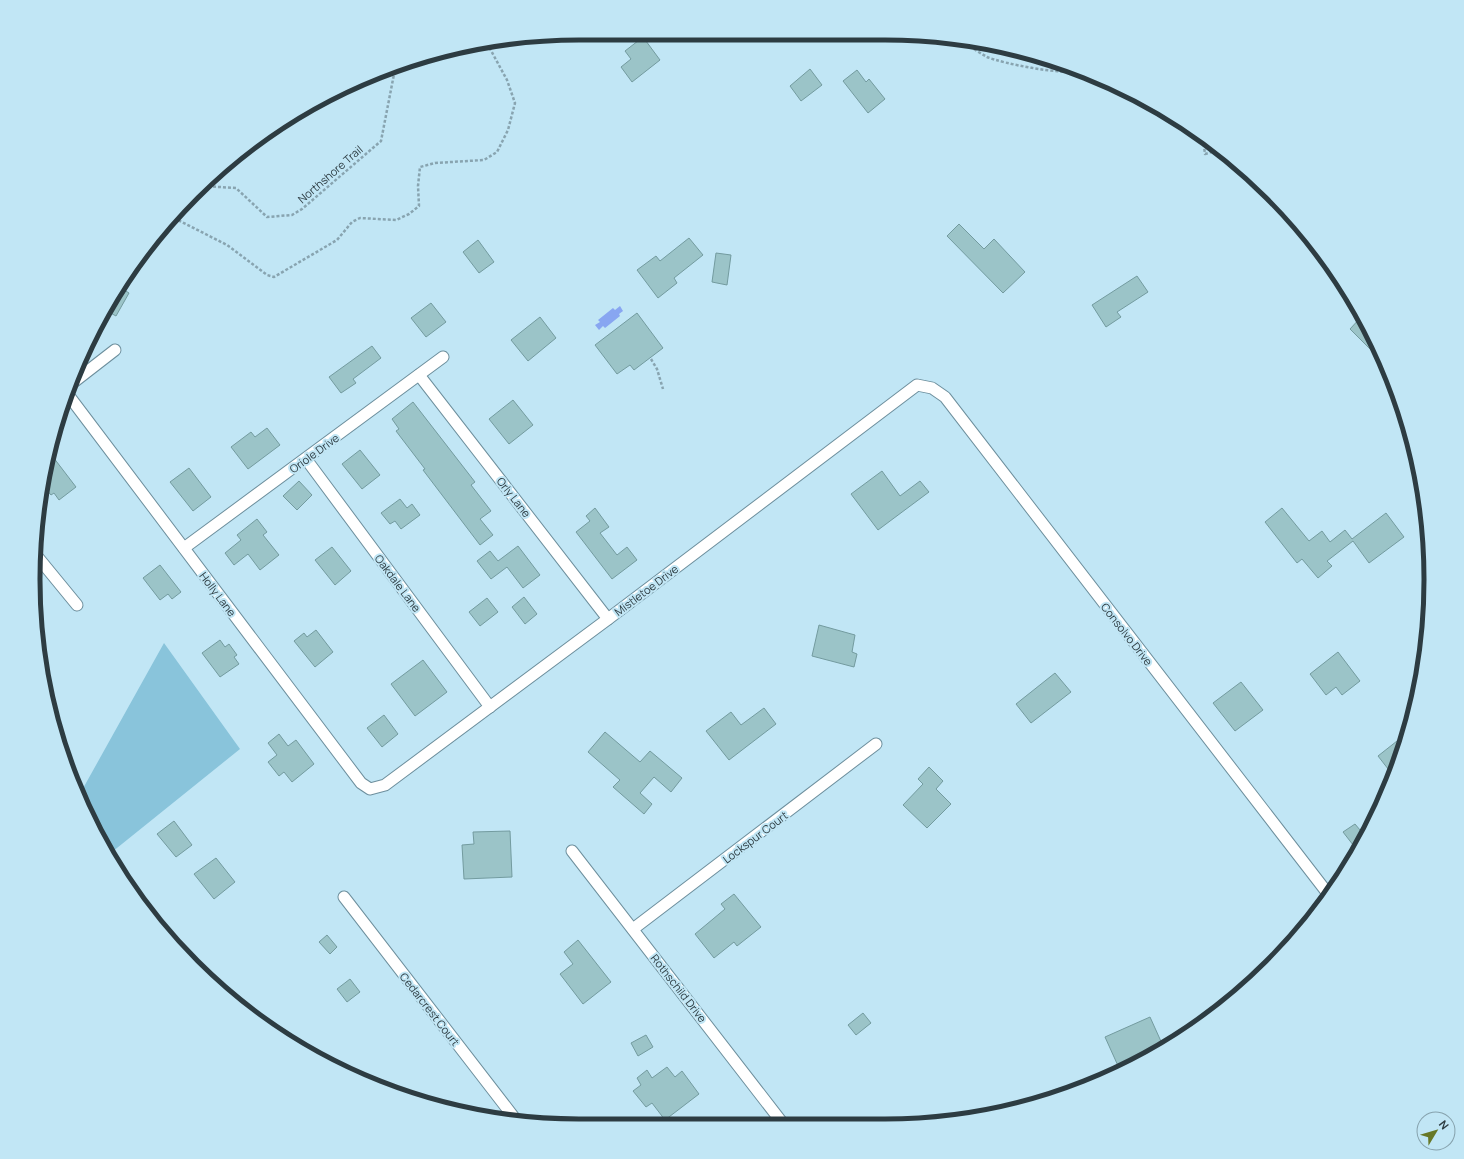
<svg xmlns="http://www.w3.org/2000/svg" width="1464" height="1159" font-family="Manrope,sans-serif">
<rect width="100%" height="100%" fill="#c1e6f5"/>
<path fill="#89c4db" d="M164,643l76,106 -128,103 78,108 -22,-20 -62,-87 -25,-61z"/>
<path fill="#88a6f1" d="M620,306l3,5 -4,3 1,2 -15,12 -2,-2 -4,4 -4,-5 5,-3 -2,-2 15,-12 2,2z"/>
<g fill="#9bc4c8" stroke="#739b9f">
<path d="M643,37l17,23 -28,22 -11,-15 10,-8 -6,-8z"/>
<path d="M810,69l12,16 -21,16 -11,-15z"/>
<path d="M857,70l9,12 3,-3 16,20 -17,14 -25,-32z"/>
<path d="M959,224l25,25 10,-10 31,33 -22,21 -56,-57z"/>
<path d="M689,238l14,17 -29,23 3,5 -19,15 -21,-28 19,-14 4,5z"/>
<path d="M478,240l16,22 -15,11 -16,-21z"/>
<path d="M716,253l15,2 -4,30 -15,-3z"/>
<path d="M1137,276l11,16 -31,20 4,5 -15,10 -14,-22z"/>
<path d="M121,288l8,5 -13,23 -11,-6z"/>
<path d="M431,303l15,19 -20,15 -15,-19z"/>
<path d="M637,313l26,35 -29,22 -4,-5 -13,9 -22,-29z"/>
<path d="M1362,316l20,44h-1l-31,-31z"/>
<path d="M540,317l16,21 -28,23 -17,-21z"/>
<path d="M372,346l9,12 -28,21 3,4 -15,10 -12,-16z"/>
<path d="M513,400l20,25 -24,19 -20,-25z"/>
<path d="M413,402l62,80 -4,3 20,26 -11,8 13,16 -13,10 -57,-75 2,-1 -29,-38 3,-2 -7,-10z"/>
<path d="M267,428l13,17 -32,24 -17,-22 20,-15 4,5z"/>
<path d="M360,450l20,25 -18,14 -20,-25z"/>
<path d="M50,453l26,34 -17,13 -5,-7 -3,2 -6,-7z"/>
<path d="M189,468l22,29 -18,14 -23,-29z"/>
<path d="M882,471l18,25 20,-15 9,11 -51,38 -27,-36z"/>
<path d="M299,481l13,14 -15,15 -14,-14z"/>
<path d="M400,499l7,9 5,-4 8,11 -19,14 -6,-8 -5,3 -9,-11z"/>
<path d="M595,508l14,19 -9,6 17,22 10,-8 10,13 -25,19 -36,-47 14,-11 -4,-5z"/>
<path d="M1282,508l27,33 13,-10 8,11 15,-12 7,9 34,-26 18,24 -35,26 -16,-22 -26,20 5,5 -14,12 -16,-19 -5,4 -32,-41z"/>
<path d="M257,519l10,13 -4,3 16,20 -19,15 -12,-16 -14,11 -9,-12 16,-13 -4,-5z"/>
<path d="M518,546l22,29 -17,13 -16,-21 -16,12 -14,-18 13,-10 8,10z"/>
<path d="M332,547l19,24 -16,14 -20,-25z"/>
<path d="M160,565l21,27 -9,7 -4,-5 -8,6 -17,-22z"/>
<path d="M524,597l13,17 -12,10 -13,-17z"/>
<path d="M487,598l11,14 -18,14 -11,-14z"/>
<path d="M819,625l36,10 -3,17 5,2 -3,13 -42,-11z"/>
<path d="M316,630l17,22 -18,15 -21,-26 10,-8 3,4z"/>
<path d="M220,640l5,7 4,-3 8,11 -3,2 5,7 -19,13 -18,-24z"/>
<path d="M1338,652l22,29 -18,14 -6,-8 -10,8 -16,-21z"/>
<path d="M423,660l24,32 -32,24 -24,-32z"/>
<path d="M1055,673l16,19 -40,31 -15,-19z"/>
<path d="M1241,682l22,28 -28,21 -22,-28z"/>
<path d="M764,708l12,16 -47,36 -23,-29 25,-19 10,13z"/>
<path d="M384,715l14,19 -16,13 -15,-19z"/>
<path d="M605,732l35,30 10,-11 32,27 -11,14 -17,-15 -14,16 12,11 -8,10 -31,-27 7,-7 -32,-28z"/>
<path d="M279,734l9,12 8,-6 18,24 -22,18 -8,-10 -5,4 -11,-14 9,-7 -9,-12z"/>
<path d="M1397,741l5,7 -10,26 -14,-18z"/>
<path d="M929,767l14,14 -7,8 15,15 -24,24 -24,-23 20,-21 -5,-5z"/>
<path d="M1376,818l-1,3 -18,29 -14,-18 12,-8 5,6z"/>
<path d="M174,821l18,24 -16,12 -19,-23z"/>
<path d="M510,831l2,46 -48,2 -2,-34 12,-1 -1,-12z"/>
<path d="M216,858l19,24 -21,17 -20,-25z"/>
<path d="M734,894l27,33 -24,19 -3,-4 -20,16 -19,-24 30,-25 -4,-5z"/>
<path d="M327,935l10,12 -7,7 -11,-12z"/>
<path d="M578,940l33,42 -28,22 -23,-30 13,-10 -9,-12z"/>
<path d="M350,979l10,13 -13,10 -10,-13z"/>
<path d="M863,1013l8,10 -15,12 -8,-10z"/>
<path d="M1150,1017l14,31 -45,20 -14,-31z"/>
<path d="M646,1035l7,12 -15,9 -7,-13z"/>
<path d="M667,1067l8,10 7,-6 17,23 -34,26 -13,-17 -6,4 -13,-16 8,-6 -4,-7 10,-8 5,8z"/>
</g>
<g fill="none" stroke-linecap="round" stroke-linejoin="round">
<g stroke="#6d8f9d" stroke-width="13">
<g id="minor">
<path d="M419,375l189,244"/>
<path d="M75,381l40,-31"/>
<path d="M69,396l292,387 9,6 15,-4 223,-166 309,-234 15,3 13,9 384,498"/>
<path d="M306,459l184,248"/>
<path d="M184,548l259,-191"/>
<path d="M36,555l41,50"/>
<path d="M572,851l212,274"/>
<path d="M344,897l172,223"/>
<path d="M633,929l243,-185"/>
</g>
</g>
<g stroke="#88a4b0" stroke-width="2.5" stroke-dasharray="3 2" stroke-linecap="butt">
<path d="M966,43c6,5 14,10 21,14 17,7 76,18 92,14"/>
<path d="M1203,139l2,15 14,-4"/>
<path d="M203,186l33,2 31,29 25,-2 10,-6 79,-68 14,-72"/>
<path d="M174,218l53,27 40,30 7,2 63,-37 15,-18 8,-4 36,2 13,-6 10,-8 -1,-20 2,-19 15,-4 49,-3 13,-8 11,-22 7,-27 -8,-23 -19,-35"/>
<path d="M651,359l6,10 6,20"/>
</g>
<use href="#minor" stroke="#fff" stroke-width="11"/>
</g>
<g text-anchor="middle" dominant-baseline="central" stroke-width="4" stroke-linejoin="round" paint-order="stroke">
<g font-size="11" fill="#2d3c42" stroke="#c1e6f5">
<text transform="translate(330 174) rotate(-41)">Northshore Trail</text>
<text transform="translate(314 453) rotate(-36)">Oriole Drive</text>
<text transform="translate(514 497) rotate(52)">Orly Lane</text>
<text transform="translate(398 583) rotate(53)">Oakdale Lane</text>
<text transform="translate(646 590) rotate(-37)">Mistletoe Drive</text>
<text transform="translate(218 594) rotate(53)">Holly Lane</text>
<text transform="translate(1127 634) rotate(52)">Consolvo Drive</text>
<text transform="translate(755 837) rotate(-37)">Lockspur Court</text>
<text transform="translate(679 988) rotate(52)">Rothschild Drive</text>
<text transform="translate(430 1009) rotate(52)">Cedarcrest Court</text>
</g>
</g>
<path d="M0 0H1464V1159H0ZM579 40H885A539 539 0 0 1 1424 579V580A539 539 0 0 1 885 1119H579A539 539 0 0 1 40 580V579A539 539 0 0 1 579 40Z" fill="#c1e6f5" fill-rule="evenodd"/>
<path fill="none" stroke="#2d3c42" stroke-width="5" d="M579 40H885A539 539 0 0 1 1424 579V580A539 539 0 0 1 885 1119H579A539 539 0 0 1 40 580V579A539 539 0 0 1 579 40Z"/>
<g transform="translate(1436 1131) rotate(52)"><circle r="19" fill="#c1e6f5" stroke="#86a2ad"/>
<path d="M0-3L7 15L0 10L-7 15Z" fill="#677827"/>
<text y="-6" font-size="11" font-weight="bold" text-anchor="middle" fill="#2d3c42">N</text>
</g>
</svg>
